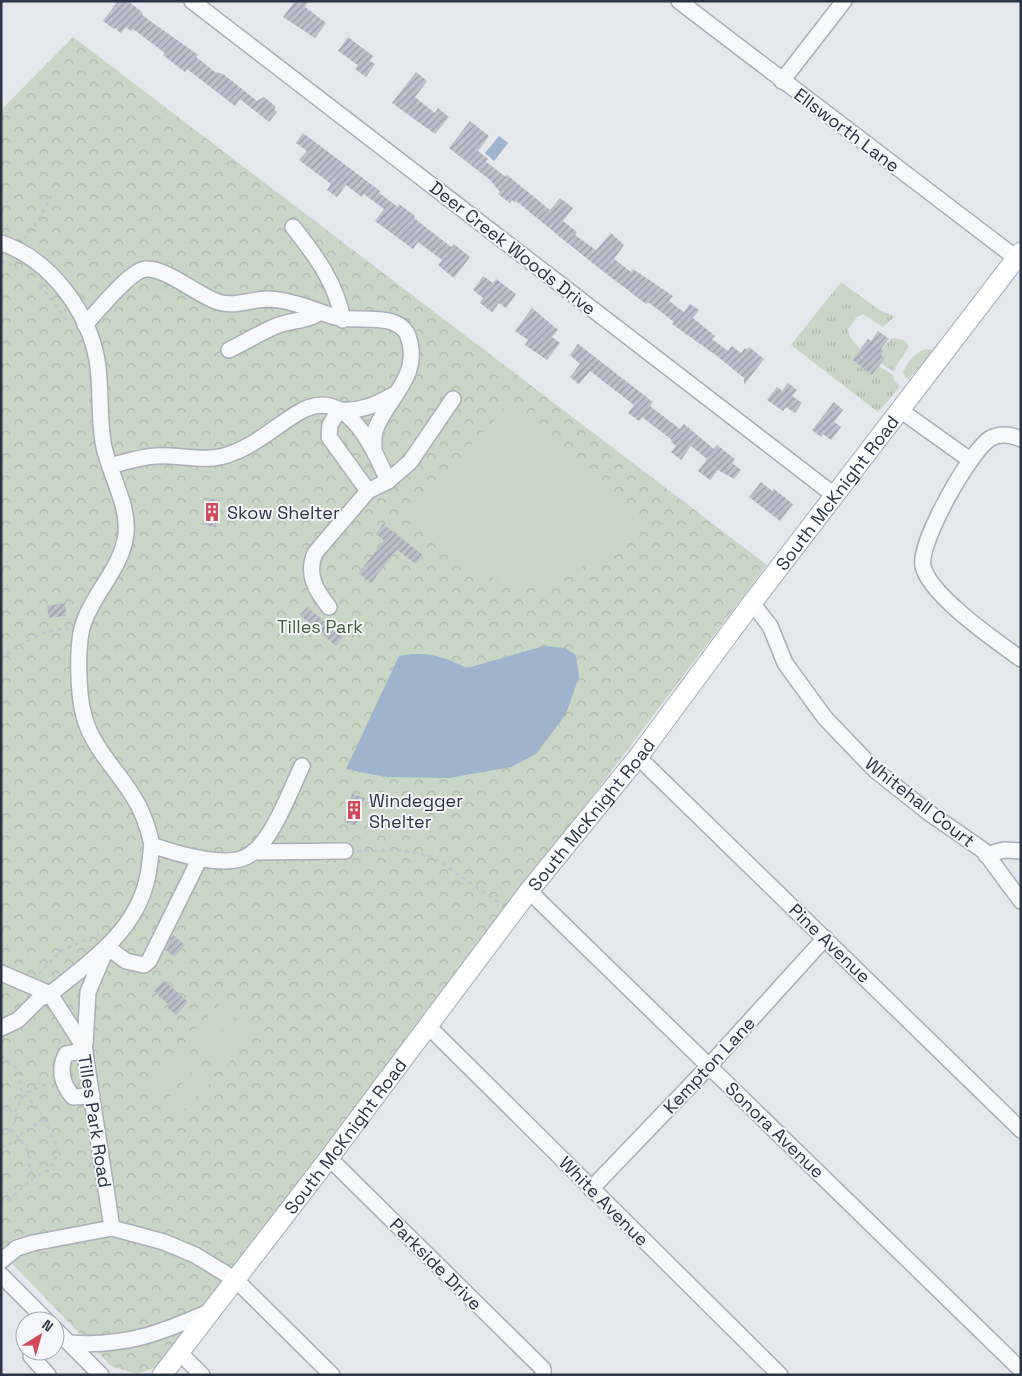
<svg xmlns="http://www.w3.org/2000/svg" width="1022" height="1376" font-family="'Space Grotesk',sans-serif">
<defs>
<pattern id="grass-tufts" width="24" height="20" patternUnits="userSpaceOnUse" patternTransform="scale(1.25)"><rect width="24" height="20" fill="#c9d6c5"/><path d="M3 7l-1-3M5 7V3M7 7l1-3M15 17l-1-3M17 17v-4M19 17l1-3" fill="none" stroke="#adb8ab"/></pattern>
<pattern id="park-crowns" width="20" height="18" patternUnits="userSpaceOnUse" patternTransform="scale(1.25)"><rect width="20" height="18" fill="#c9d6c5"/><path d="M2 6a3 3 0 1 1 6 0M12 15a3 3 0 1 1 6 0" fill="none" stroke="#adb8ab"/></pattern>
<pattern id="building-hatch" width="6" height="6" patternUnits="userSpaceOnUse" patternTransform="scale(1.25)"><rect width="6" height="6" fill="#bbc0ca"/><path d="M-1 1l2-2M0 6l6-6M5 7l2-2" fill="none" stroke="#989da6"/></pattern>
</defs>
<rect width="100%" height="100%" fill="#e4e7ec"/>
<g fill="url(#grass-tufts)">
<path d="M841,282l38,28 16,6 -12,11 -20,-13 -6,3 -9,12 2,8 10,12 -8,11 20,15 7,-9 14,9 1,5 6,7 -22,25 -87,-67z"/>
<path d="M892,338l12,2 5,6 -16,25 -12,-8 4,-5 -4,-3 3,-4 -3,-2z"/>
<path d="M928,349l6,2 -25,28 -3,-1 -3,-5c5,-12 12,-22 25,-24z"/>
</g>
<path fill="url(#park-crowns)" d="M73,37l694,528 -605,800 -25,9 -26,-8 -110,-114v-1142z"/>
<g fill="#c9d6c5">
<path d="M509,404l10,4 126,114 -33,30 -54,27 -49,8 -49,-27 -54,-44z"/>
<path d="M222,1001l15,14 -30,31 -15,-13z"/>
<path d="M242,1020l14,14 -30,32 -14,-14z"/>
<path d="M175,1051l15,13 -30,32 -15,-14z"/>
<path d="M195,1070l14,14 -30,31 -14,-13z"/>
</g>
<g fill="#9fb4cc">
<path d="M499,136l9,7 -14,18 -9,-8z"/>
<path d="M544,646l21,2 11,7 3,22 -13,37 -30,40 -25,13 -62,11 -64,-1 -39,-8 53,-113c29,-5 42,0 68,12z"/>
</g>
<g fill="url(#building-hatch)">
<path d="M118,1h10l15,12 -1,2 56,40 -2,2 19,15 8,2 34,27 7,-4 12,10 -2,2 3,3 -8,10 -29,-23 -5,7 -48,-37 -2,3 -22,-17 2,-2 -32,-24 -2,2 -5,-4 -5,6 -6,-5 -1,1 -11,-8z"/>
<path d="M295,1h14l-4,6 21,16 -11,15 -32,-21z"/>
<path d="M348,37l25,19 -3,5 5,3 -9,13 -11,-8 3,-4 -20,-14z"/>
<path d="M416,72l11,9 -12,16 20,16 3,-5 11,9 -14,17 -43,-31z"/>
<path d="M470,121l19,15 -11,15 10,8 -2,3 20,15 1,-2 43,35 10,-12 13,10 -10,13 14,11 -2,3 21,15 15,-17 13,12 -10,14 17,13 2,-3 40,27 -4,5 15,11 6,-8 9,6 -6,8 22,18 -3,3 16,12 4,-5 9,7 4,-5 2,2 2,-3 15,12 -20,26v-7l-27,-22 -45,-32 2,-2 -26,-20 -2,2 -55,-42 -75,-61 -1,2 -3,-3 -2,3 -12,-9 2,-2 -10,-12 -41,-32z"/>
<path d="M303,133l77,58 -1,2 19,14 1,-3 16,12 -1,2 37,29 3,-3 16,13 -16,21 -16,-13 4,-5 -24,-18 -5,7 -38,-28 9,-12 -20,-15 -2,3 -16,-12 -9,12 -10,-7 4,-6 -32,-24 8,-9 -11,-8z"/>
<path d="M483,276l10,7 3,-4 20,15 -10,14 -7,-5 -7,9 -12,-9 3,-5 -10,-8z"/>
<path d="M532,308l26,22 -6,7 8,6 -13,17 -22,-15 3,-5 -13,-9z"/>
<path d="M878,331l11,8 -8,10 3,2 -3,4 4,3 -13,17 -20,-15 16,-21 3,2z"/>
<path d="M578,344l75,58 -3,4 30,23 4,-5 30,25 3,-4 18,14 -3,4 9,7 -7,9 -16,-9 -8,10 -12,-9 9,-12 -16,-13 -10,14 -10,-8 5,-6 -5,-4 1,-2 -30,-23 -3,4 -11,-8 6,-8 -44,-34 -11,13 -9,-7 10,-13 -10,-9z"/>
<path d="M788,383l9,7 -5,6 10,7 -7,10 -9,-6 -3,4 -16,-11 10,-13 5,4z"/>
<path d="M834,402l9,8 -9,12 7,5 -10,13 -8,-6 -2,3 -9,-7z"/>
<path d="M761,482l11,9 2,-2 19,15 -13,17 -31,-24z"/>
<path d="M208,498l12,2 -4,27 -12,-2z"/>
<path d="M383,524l40,31 -7,9 -19,-14 -26,33 -12,-10 25,-33 -8,-6z"/>
<path d="M65,603l1,13 -17,2 -2,-12z"/>
<path d="M307,607l36,30 -7,9 -36,-31z"/>
<path d="M352,794l13,4 -9,28 -12,-4z"/>
<path d="M173,935l12,10 -11,12 -9,-8z"/>
<path d="M164,980l24,22 -12,13 -9,-8 2,-2 -15,-14z"/>
</g>
<g fill="none" stroke-linecap="round" stroke-linejoin="round">
<g stroke="#a9aeb7" stroke-width="18">
<g id="minor">
<path d="M192,1l642,494"/>
<path d="M679,1l337,257"/>
<path d="M782,81l62,-80"/>
<path d="M293,227c23,29 43,56 50,93"/>
<path d="M1,243c49,16 87,68 96,117 5,29 1,59 7,87 6,28 25,58 22,87 -4,34 -32,58 -42,88 -8,21 -6,73 0,94 7,29 31,52 47,77 11,16 17,33 21,52"/>
<path d="M85,325c12,-13 45,-55 61,-56 21,-1 51,26 72,33 15,5 33,-2 48,-3 22,0 46,10 66,17 21,8 66,-6 76,20 14,39 -19,60 -32,92 -3,7 -2,16 -2,23"/>
<path d="M229,350c16,-8 31,-17 47,-24 14,-6 33,-5 44,-14"/>
<path d="M900,410l70,50"/>
<path d="M1021,439c-9,-4 -20,-6 -30,-1 -20,11 -73,105 -68,128 6,29 73,75 98,93"/>
<path d="M110,466c15,-4 30,-9 45,-10 22,-2 47,6 69,0 28,-8 48,-27 72,-42 49,-32 76,31 92,67l22,-19 43,-63"/>
<path d="M388,481l-20,10 -39,-54 1,-12 9,-15c20,2 37,-5 54,-15"/>
<path d="M752,603l18,23 15,37 40,55 50,52 53,42 56,39 37,50"/>
<path d="M329,607c-13,-16 -23,-33 -14,-54l53,-62"/>
<path d="M638,757l383,373"/>
<path d="M253,852l92,-1"/>
<path d="M986,855l18,-5 17,1"/>
<path d="M529,891l492,479"/>
<path d="M107,947l19,14 18,4 5,-4 51,-103"/>
<path d="M1,973l49,21 34,53 28,181"/>
<path d="M429,1027l351,348"/>
<path d="M1,1028l17,-8 21,-21 11,-5c39,-31 86,-63 97,-115 3,-11 3,-23 5,-34 22,8 71,23 94,12 25,-12 44,-66 56,-91"/>
<path d="M85,1045l3,-53 17,-40"/>
<path d="M85,1050l-19,4c-8,16 -4,30 7,43l19,-1"/>
<path d="M329,1158l214,211v6"/>
<path d="M591,1189l118,-123 116,-128"/>
<path d="M1,1261l16,-13 16,-5 79,-15 52,14 31,13 41,25 96,95"/>
<path d="M1,1275l46,46"/>
<path d="M55,1329l46,46"/>
<path d="M70,1343c55,4 91,-10 141,-32"/>
<path d="M36,1351l-5,5 17,19"/>
<path d="M179,1352l23,23"/>
</g>
</g>
<g stroke="#a3abb8" stroke-width="21">
<g id="major">
<path id="s1" d="M162,1375l167,-217 200,-267 109,-134 114,-154 269,-351"/>
</g>
</g>
<g stroke="#c2c5cb" stroke-width="2.5" stroke-dasharray="4 4" stroke-linecap="butt">
<path d="M24,239l14,-17 13,-26"/>
<path d="M1,261l17,7"/>
<path d="M40,285l28,37"/>
<path d="M1,659c18,-14 44,-32 68,-30"/>
<path d="M357,851l44,-1 32,7 68,47"/>
<path d="M38,974l24,-24 37,-16"/>
<path d="M1,1056l17,13 3,21 19,21 18,37 -3,12 -7,10 -14,7 -25,23 -8,2"/>
<path d="M1,1108l8,1 7,5c-1,11 -5,16 -15,21"/>
<path d="M14,1112l11,-18 25,-12"/>
<path d="M11,1129c6,8 14,15 17,24 3,10 -1,15 6,24"/>
<path d="M1,1147l14,-5 8,-10 21,-12"/>
</g>
<use href="#minor" stroke="#f7f8fa" stroke-width="15"/>
<use href="#major" stroke="#fff" stroke-width="19"/>
</g>
<defs>
<g id="building-bare" transform="scale(1.5)"><path d="M-4-6H4V6H1V3H-1V6H-4ZM-2.5-4.3h1.7v1.8h-1.7ZM.8-4.3h1.7v1.8H.8ZM-2.5-1h1.7V.8h-1.7ZM.8-1h1.7V.8H.8Z" fill="#d1495b" stroke="#f4f6f9" stroke-width="2.5" paint-order="stroke"/></g>
</defs>
<g fill-rule="evenodd">
<use href="#building-bare" x="212" y="512"/>
<use href="#building-bare" x="354" y="810"/>
</g>
<g text-anchor="middle" dominant-baseline="central" stroke-width="4" stroke-linejoin="round" paint-order="stroke">
<g font-size="18" fill="#2b3445" stroke="#f4f6f9">
<text transform="translate(847 130) rotate(37)">Ellsworth Lane</text>
<text transform="translate(513 248) rotate(38)">Deer Creek Woods Drive</text>
<text stroke="none"><textPath href="#s1" startOffset="1111">South McKnight Road</textPath></text>
<text transform="translate(920 802) rotate(38)">Whitehall Court</text>
<text stroke="none"><textPath href="#s1" startOffset="706">South McKnight Road</textPath></text>
<text transform="translate(830 943) rotate(44)">Pine Avenue</text>
<text transform="translate(709 1065) rotate(-47)">Kempton Lane</text>
<text transform="translate(95 1121) rotate(81)">Tilles Park Road</text>
<text transform="translate(775 1130) rotate(44)">Sonora Avenue</text>
<text stroke="none"><textPath href="#s1" startOffset="301">South McKnight Road</textPath></text>
<text transform="translate(604 1201) rotate(45)">White Avenue</text>
<text transform="translate(436 1264) rotate(45)">Parkside Drive</text>
</g>
<g font-size="18" fill="#2b3445" stroke="#f4f6f9" text-anchor="start">
<text x="227" y="512">Skow Shelter</text>
<text x="369" y="800">Windegger<tspan x="369" dy="21">Shelter</tspan></text>
</g>
<g font-size="18" fill="#3f6138" stroke="#f4f6f9">
<text x="320" y="626">Tilles Park</text>
</g>
</g>
<rect width="1022" height="1376" fill="none" stroke="#2b3445" stroke-width="5"/>
<g transform="translate(40 1336) rotate(37)"><circle r="24" fill="#f4f6f9" stroke="#a4a8b1"/>
<path d="M0-4L9 19L0 12L-9 19Z" fill="#d1495b"/>
<text y="-8" font-size="14" font-weight="bold" text-anchor="middle" fill="#2b3445">N</text>
</g>
</svg>
